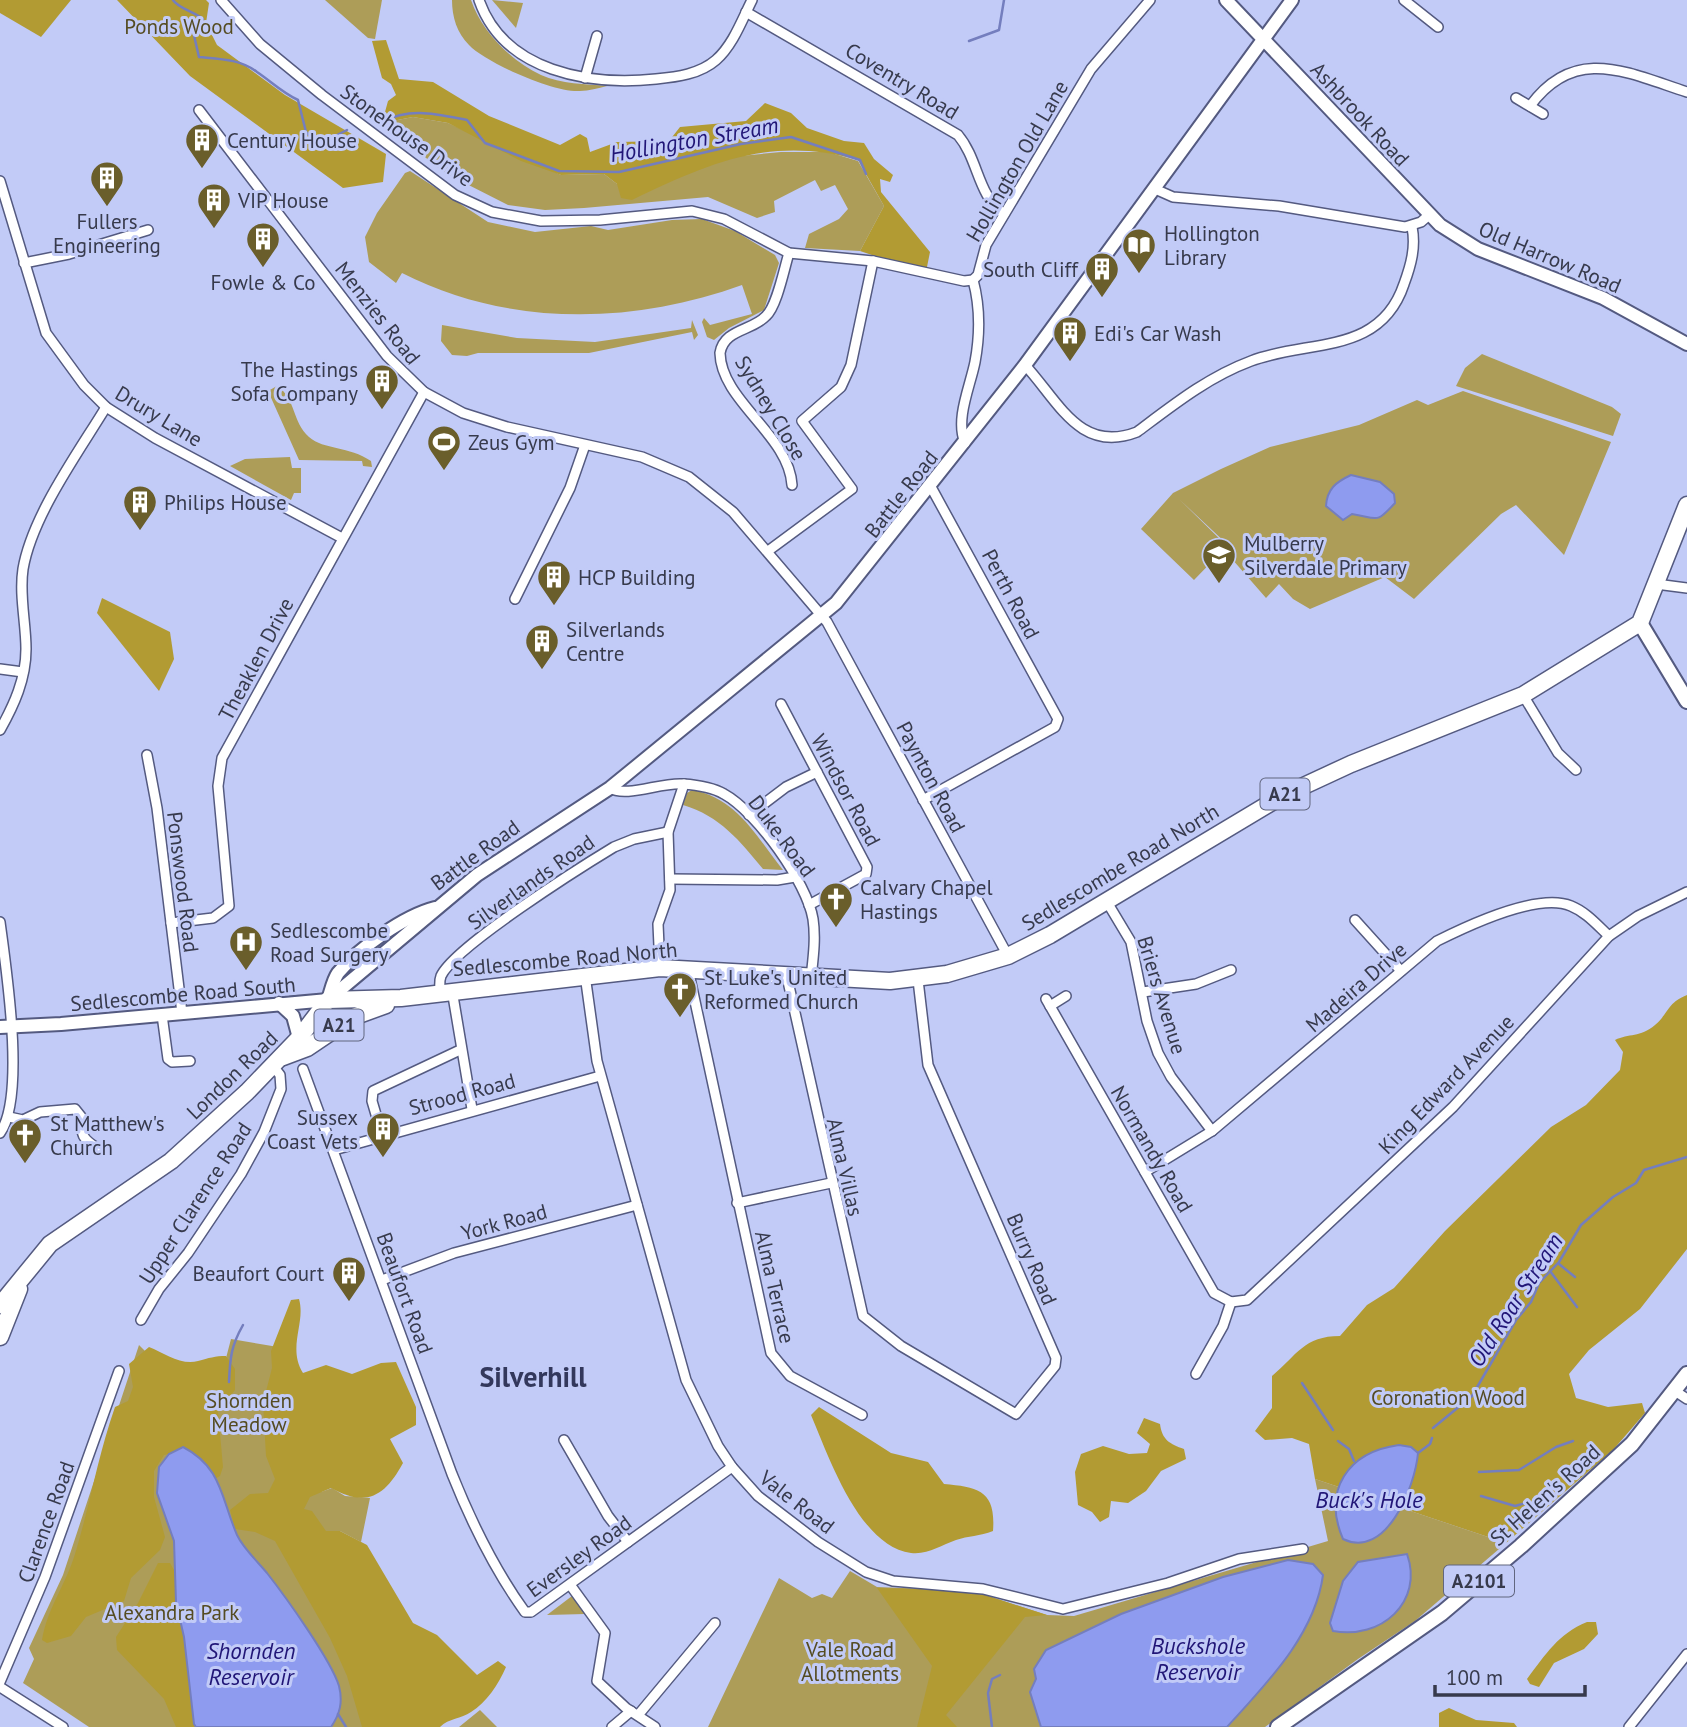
<svg xmlns="http://www.w3.org/2000/svg" width="1687" height="1727" font-family="'PT Sans',sans-serif">
<rect width="100%" height="100%" fill="#c2cbf7"/>
<g fill="#ad9d58">
<path d="M325,0h57l-7,39 -7,-1z"/>
<path d="M452,0h19c11,32 39,60 70,75 20,9 45,9 66,11 -9,2 -18,5 -27,5 -25,2 -94,-28 -111,-46 -12,-12 -17,-28 -17,-45z"/>
<path d="M492,0l31,3 -7,25z"/>
<path d="M413,117l35,6 113,52 43,-1 13,10 80,-16 33,-11 51,-5h47l30,9 26,45 -24,45 -55,-3 4,-14 30,-15 9,-10 -13,-24 -14,6 -6,-11 -41,21 1,11 -18,6 -49,-21 -124,11 -39,2 -37,-5 -63,-32 -63,-50z"/>
<path d="M410,171l78,51 47,10 56,-6 17,4 64,-10 30,-1 33,12 40,24 4,8 -15,47 -35,18 -15,12 -7,-3 -5,-15 2,-4 6,7 42,-11 -10,-29c-110,40 -234,42 -340,-12l-6,10 -27,-21 -4,-25 12,-24 28,-40z"/>
<path d="M692,320l6,15 -4,5 -2,-8 -103,21h-111l-11,3 -15,-1 -11,-14 1,-16 75,13 78,4 96,-14z"/>
<path d="M1482,354l130,53 9,7 -8,22 -157,-50 9,-18z"/>
<path d="M277,386c19,12 15,36 32,51 15,13 40,9 62,24l1,6 -9,-1 -1,-5 -63,-1 -31,-69z"/>
<path d="M1463,391l148,51 -47,113 -48,-50 -15,9 -87,85 -29,-22 -75,32 -17,-10 -14,-15 -13,14 -41,-47 4,-5 -50,-47 48,47 -33,34 -53,-51 32,-36 48,-24 49,-22 89,-22 58,-25 11,5z"/>
<path d="M290,457l2,11h9v25h-7l-3,7 -61,-34 15,-7z"/>
<path d="M692,790c45,8 64,46 91,80l-20,-1c-23,-28 -43,-53 -80,-64l4,-12z"/>
<path d="M231,1339l53,9 37,144 11,-4 13,8 25,2 -9,44 -21,-11h-14l39,196h-276l-66,-44 11,-24 -5,-11 34,-73 76,-230 28,28 53,8z"/>
<path d="M1315,1479l191,64 -91,78 -57,38 -93,68h-557l71,-149 33,20 10,-4 10,4 18,-27 27,16 78,3 30,5 62,20 27,1 254,-75z"/>
<path d="M572,1596l13,18 -38,1z"/>
<path d="M480,1710l17,17h-38z"/>
</g>
<g fill="#b29b33">
<path d="M0,0h71l-30,37 -41,-24z"/>
<path d="M117,0h89l3,3 -3,20 11,22 68,50 101,59 -3,28 -40,6 -153,-112z"/>
<path d="M386,40l13,39 34,3 56,34 71,29 20,-11 7,4 3,14 27,-10 52,-1 11,-14 66,-6 19,-18 26,10 16,15 37,13 20,2 10,16 19,16 -3,7 -10,-3 1,13 49,60 -3,15 -16,1 -51,-17 24,-45 -26,-46c-86,-25 -149,3 -226,40l-11,-2 -4,-14 -13,-10 -43,1 -40,-14 -73,-38 -35,-6 -31,6 6,-22 8,-6 -5,-11 -9,-6 -10,-37z"/>
<path d="M102,598l68,34 4,27 -15,32 -62,-78z"/>
<path d="M1687,995v254l-47,60 -51,41 -20,24 7,24 32,9 34,-4 3,10 -32,37 -107,93 -191,-64 -6,-35 -17,-6 -27,2 -10,-9 17,-23v-32c25,-21 32,-40 68,-40l27,-31 27,-17 51,-57 106,-104 35,-22 34,-35 3,-18 -8,-12c14,-7 25,-2 40,-15 14,-12 12,-22 32,-30z"/>
<path d="M299,1299c7,24 -12,48 4,74l23,-8 26,9 29,-11 15,-1 20,45v18l-26,14 13,24c-18,33 -36,45 -72,25l-21,9 -6,12 8,2 14,20h14l27,14 46,78 24,12 40,40 21,-14 8,6c-8,18 -19,35 -35,45 -10,7 -22,6 -31,15h-78l-15,-51 -17,-38 -55,-97 -20,-9 -20,-3 -5,-19 20,-16 18,-1 7,-14 -9,-23 -3,-53 9,-35 -1,-17 20,-51z"/>
<path d="M149,1347c15,6 33,19 49,14 11,-3 17,-5 28,-5l9,13v21l-17,21 5,56 -3,9 -9,5 -29,-30 -18,4 -10,16v26l11,40 -5,13 -29,28 -7,23 -38,16 -15,19 -24,7 -5,-3c5,-31 24,-56 33,-86 15,-49 23,-99 40,-147l13,-6 5,-14 -4,-23z"/>
<path d="M819,1407l72,46 37,9 16,22c35,3 52,7 49,47 -13,5 -25,5 -37,9 -15,5 -28,15 -45,13 -52,-7 -82,-96 -100,-138z"/>
<path d="M1144,1418l16,6c2,16 10,20 24,25l2,10 -25,12 -15,20 -18,12 -17,-2 -2,16 -9,5 -8,-10 -14,-7 -3,-33 6,-18 22,-8 26,8 18,-1 3,-9 -13,-11z"/>
<path d="M158,1563h12l12,21 24,143h-30l-12,-28 -47,-49 -1,-13 22,-34z"/>
<path d="M877,1588l78,2 30,5 62,20 -22,2 -79,98 11,12h-40l15,-61z"/>
<path d="M1587,1622h9l2,12 -14,15 -30,14 -15,24 -9,-3 -3,-5c19,-25 31,-45 60,-57z"/>
<path d="M1449,1708l27,12 38,3 3,4h-78v-14z"/>
</g>
<g fill="#8e9bef" stroke="#747ebe" stroke-width="2">
<path d="M1351,475l29,7 14,12 1,9c-20,22 -17,15 -43,11l-9,6 -17,-14c1,-17 10,-24 25,-31z"/>
<path d="M1399,1445l12,2 7,6c-3,34 -32,107 -75,86 -21,-49 5,-87 56,-94z"/>
<path d="M183,1447c39,20 38,51 54,88 6,13 20,26 30,38 18,23 64,87 72,113 4,16 1,28 -8,41h-135l-2,-3 -10,-87 -8,-35 -2,-61 -17,-48 2,-26 10,-13z"/>
<path d="M1407,1554c17,48 -26,86 -74,77l-3,-8 13,-42 15,-19z"/>
<path d="M1288,1560l25,4 10,11c-8,60 -57,109 -96,152h-186l-11,-35 6,-13 -2,-10 12,-19 75,-36 102,-37z"/>
</g>
<g fill="none" stroke-linecap="round" stroke-linejoin="round">
<g stroke="#747ebe" stroke-width="2.5">
<path d="M173,0c5,8 21,12 30,19l-2,4 -9,4 7,30c21,2 41,2 58,15 15,10 24,20 41,28l8,32 13,12 28,-14"/>
<path d="M969,41l30,-11 5,-30"/>
<path d="M382,122c28,-15 54,-8 85,-2l18,23 74,28 60,1 122,-28 50,-7 69,23 6,14"/>
<path d="M1559,1264l16,13"/>
<path d="M1550,1271l27,36"/>
<path d="M229,1382c1,-24 2,-36 14,-57"/>
<path d="M1302,1383l31,47"/>
<path d="M1433,1428l39,-32 44,-76 15,-18 8,-19 20,-21 22,-37 32,-28 23,-14 8,-13 43,-13"/>
<path d="M1338,1441l11,8 5,12"/>
<path d="M1418,1453l12,-9 2,-6"/>
<path d="M1479,1472l40,-2 37,-23 17,-6"/>
<path d="M1481,1496l34,10 11,-3"/>
<path d="M338,1714l8,13"/>
<path d="M992,1727l-4,-34 4,-14 8,-4"/>
</g>
<g stroke="#545a80" stroke-width="12">
<g id="street">
<path d="M221,0l39,44 62,51 133,100 37,17 49,9 59,-1 92,-9 32,8 65,34 84,8 91,20 9,-1"/>
<path d="M479,0c25,72 111,86 177,79 21,-2 44,-5 60,-19 17,-15 26,-40 36,-60"/>
<path d="M1404,0l34,27"/>
<path d="M746,12l212,123c21,25 19,60 46,79"/>
<path d="M585,78l12,-42"/>
<path d="M1516,98l27,16"/>
<path d="M1530,106c45,-62 98,-33 157,-14"/>
<path d="M199,110l188,246 37,36 39,21 44,14 135,30 47,20 44,35 94,110 181,334"/>
<path d="M0,181l46,152 38,52 22,22 49,31 187,100"/>
<path d="M1155,189l18,8 106,9 126,21 16,-5 8,-7"/>
<path d="M789,253c-5,16 -12,53 -23,63 -14,15 -42,13 -46,37 1,48 69,82 72,132"/>
<path d="M24,263l45,-9 79,-24"/>
<path d="M1025,365c34,37 55,89 112,67 36,-27 71,-55 114,-71 57,-22 129,-5 153,-77 7,-19 12,-37 8,-57"/>
<path d="M965,443c-10,-24 5,-56 10,-81 5,-27 5,-56 -2,-82l5,-5 8,-30 105,-176 59,-69"/>
<path d="M768,551l84,-62 -50,-68 39,-34 10,-22 22,-104"/>
<path d="M1656,584l31,4"/>
<path d="M515,599l55,-111 15,-43"/>
<path d="M0,669l23,3"/>
<path d="M1523,695l35,58 18,17"/>
<path d="M781,704l86,163 -1,7 -57,31"/>
<path d="M0,730c14,-25 26,-51 26,-81 0,-26 -7,-54 -3,-80 9,-53 55,-116 83,-162"/>
<path d="M147,755l10,53 25,205"/>
<path d="M610,788c16,10 51,-6 73,-4 14,1 29,3 41,10 33,18 83,89 89,125 3,20 0,40 -2,59"/>
<path d="M923,800l132,-73 3,-8 -127,-232"/>
<path d="M749,815l37,-28 31,-15"/>
<path d="M670,879l107,1 18,-3"/>
<path d="M1107,902l24,40 16,79 11,32 13,24 41,54"/>
<path d="M1355,920l46,51"/>
<path d="M0,922c6,46 26,174 0,211"/>
<path d="M171,923l42,-5 16,-12 -11,-120 4,-28 202,-366"/>
<path d="M660,968l-2,-44 12,-34 -2,-58 16,-48"/>
<path d="M688,969l83,384 19,23 72,39"/>
<path d="M585,975l12,86 89,319 32,66 14,21 26,29 60,46 48,30 27,9 90,8 80,20 105,-26 71,-24 64,-10"/>
<path d="M787,977l76,339 38,30 115,68 39,-48 1,-8 -128,-293 -10,-85"/>
<path d="M452,990l20,119"/>
<path d="M440,992c0,-6 -1,-11 1,-16 13,-29 140,-109 173,-129l20,-8 34,-7"/>
<path d="M1143,992l53,-8 35,-14"/>
<path d="M1046,999l168,294 17,9"/>
<path d="M1050,1006l16,-10"/>
<path d="M162,1015l6,44 4,3 18,-1"/>
<path d="M303,1069l149,405c20,50 42,95 73,138h6l201,-145"/>
<path d="M9,1117l14,3 17,-8 35,-3 8,10c-3,16 0,20 14,29"/>
<path d="M382,1135l-10,-34 1,-10 87,-41"/>
<path d="M334,1150l266,-74"/>
<path d="M1145,1172l67,-41 225,-190c30,-15 101,-49 134,-35 15,6 26,19 38,30"/>
<path d="M737,1203l94,-20"/>
<path d="M382,1280l72,-27 183,-48"/>
<path d="M1231,1302l16,-2 206,-193 156,-171 29,-20 49,-24"/>
<path d="M141,1320l18,-31 29,-36 53,-79 23,-42 17,-43 -1,-14 -7,-9"/>
<path d="M1196,1374l27,-48 8,-24"/>
<path d="M1675,1391l12,8"/>
<path d="M564,1440l44,76 20,26"/>
<path d="M571,1586l34,47 -8,48 29,27 29,19"/>
<path d="M0,1682l45,-105 74,-206"/>
<path d="M0,1687l63,40"/>
<path d="M639,1714l76,-91"/>
<path d="M612,1727l19,-16"/>
<path d="M1629,1727l58,-73"/>
</g>
</g>
<g stroke="#545a80" stroke-width="16">
<g id="secondary">
<path d="M1226,0l214,225 38,24 125,49 84,46"/>
<path d="M328,1000l149,-125 133,-87 226,-185 189,-238 267,-365"/>
<path d="M328,1000c3,-9 5,-20 10,-27 21,-25 66,-57 97,-65"/>
<path d="M279,1003l14,13 6,22"/>
<path d="M0,1027l61,-3 267,-24"/>
</g>
</g>
<g stroke="#545a80" stroke-width="18">
<g id="primary">
<path d="M1640,623l47,78"/>
<path d="M1278,1727l164,-114 79,-67 111,-102 55,-70"/>
</g>
</g>
<g stroke="#545a80" stroke-width="19">
<g id="highway">
<path d="M283,1057l24,-9 46,-31 33,-12"/>
<path d="M0,1305l50,-61 121,-83 76,-69 52,-54 29,-38 73,-2 259,-30 230,13 57,-7 61,-18 42,-21 232,-139 69,-32 172,-69 117,-72 47,-118"/>
<path d="M0,1337l19,-48"/>
</g>
</g>
<use href="#street" stroke="#fff" stroke-width="9"/>
<use href="#secondary" stroke="#fff" stroke-width="12"/>
<use href="#primary" stroke="#fff" stroke-width="14"/>
<use href="#highway" stroke="#fff" stroke-width="16"/>
</g>
<defs>
<g id="building-pin" transform="scale(1.75)"><path d="M0 17L-7.5 6A9.5 9.5 0 1 1 7.5 6Z" fill="#6a5e2b" stroke="#c2cbf7"/><path d="M-4-6H4V6H1V3H-1V6H-4ZM-2.5-4.3h1.7v1.8h-1.7ZM.8-4.3h1.7v1.8H.8ZM-2.5-1h1.7V.8h-1.7ZM.8-1h1.7V.8H.8Z" fill="#fff"/></g>
<g id="library-pin" transform="scale(1.75)"><path d="M0 17L-7.5 6A9.5 9.5 0 1 1 7.5 6Z" fill="#6a5e2b" stroke="#c2cbf7"/><path d="M-6-4Q-3-5.5-.7-3.5V5Q-3 3-6 4ZM6-4Q3-5.5 .7-3.5V5Q3 3 6 4Z" fill="#fff"/></g>
<g id="stadium-pin" transform="scale(1.75)"><path d="M0 17L-7.5 6A9.5 9.5 0 1 1 7.5 6Z" fill="#6a5e2b" stroke="#c2cbf7"/><path d="M0-5a6.5 5 0 1 0 0 10a6.5 5 0 1 0 0-10ZM-3.5-1.8h7v3.6h-7Z" fill="#fff"/></g>
<g id="school-pin" transform="scale(1.75)"><path d="M0 17L-7.5 6A9.5 9.5 0 1 1 7.5 6Z" fill="#6a5e2b" stroke="#c2cbf7"/><path d="M0-5L7-2L0 1L-7-2ZM-4 1L0 2.5L4 1V4Q0 6-4 4Z" fill="#fff"/></g>
<g id="church-pin" transform="scale(1.75)"><path d="M0 17L-7.5 6A9.5 9.5 0 1 1 7.5 6Z" fill="#6a5e2b" stroke="#c2cbf7"/><path d="M-1.2-6h2.4v3.5h3.3v2.4h-3.3V6h-2.4V-.1h-3.3v-2.4h3.3Z" fill="#fff"/></g>
<g id="hospital-pin" transform="scale(1.75)"><path d="M0 17L-7.5 6A9.5 9.5 0 1 1 7.5 6Z" fill="#6a5e2b" stroke="#c2cbf7"/><path d="M-5-5h3v3.5h4V-5h3V5h-3V1.5h-4V5h-3Z" fill="#fff"/></g>
</defs>
<g fill-rule="evenodd">
<use href="#building-pin" x="202" y="140"/>
<use href="#building-pin" x="107" y="178"/>
<use href="#building-pin" x="214" y="200"/>
<use href="#building-pin" x="263" y="239"/>
<use href="#library-pin" x="1139" y="245"/>
<use href="#building-pin" x="1102" y="269"/>
<use href="#building-pin" x="1070" y="333"/>
<use href="#building-pin" x="382" y="381"/>
<use href="#stadium-pin" x="444" y="442"/>
<use href="#building-pin" x="140" y="502"/>
<use href="#school-pin" x="1219" y="555"/>
<use href="#building-pin" x="554" y="577"/>
<use href="#building-pin" x="542" y="641"/>
<use href="#church-pin" x="836" y="899"/>
<use href="#hospital-pin" x="246" y="942"/>
<use href="#church-pin" x="680" y="989"/>
<use href="#building-pin" x="383" y="1129"/>
<use href="#church-pin" x="25" y="1135"/>
<use href="#building-pin" x="349" y="1273"/>
</g>
<g text-anchor="middle" dominant-baseline="central" stroke-width="6" stroke-linejoin="round" paint-order="stroke">
<g fill="#c2cbf7" stroke="#61667f" stroke-width="2">
<rect x="1260.5" y="778.5" width="49" height="31" rx="5"/>
<rect x="314.5" y="1009.5" width="49" height="31" rx="5"/>
<rect x="1444" y="1565.5" width="70" height="31" rx="5"/>
</g>
<g font-size="19" font-weight="bold" fill="#373a4c">
<text x="1285" y="794">A21</text>
<text x="339" y="1025">A21</text>
<text x="1479" y="1581">A2101</text>
</g>
<g font-size="21" fill="#554c22" stroke="#c2cbf7">
<text x="179" y="26">Ponds Wood</text>
<text x="1448" y="1397">Coronation Wood</text>
<text x="249" y="1400">Shornden<tspan x="249" dy="24">Meadow</tspan></text>
<text x="172" y="1612">Alexandra Park</text>
<text x="850" y="1649">Vale Road<tspan x="850" dy="24">Allotments</tspan></text>
</g>
<g font-size="21" fill="#373a4c" stroke="#c2cbf7">
<text transform="translate(902 81) rotate(31)">Coventry Road</text>
<text transform="translate(1360 114) rotate(47)">Ashbrook Road</text>
<text transform="translate(407 135) rotate(36)">Stonehouse Drive</text>
<text transform="translate(1017 161) rotate(-60)">Hollington Old Lane</text>
<text transform="translate(1550 257) rotate(23)">Old Harrow Road</text>
<text transform="translate(378 313) rotate(52)">Menzies Road</text>
<text transform="translate(771 408) rotate(59)">Sydney Close</text>
<text transform="translate(159 416) rotate(31)">Drury Lane</text>
<text transform="translate(901 494) rotate(-52)">Battle Road</text>
<text transform="translate(1011 594) rotate(62)">Perth Road</text>
<text transform="translate(256 659) rotate(-62)">Theaklen Drive</text>
<text transform="translate(931 777) rotate(62)">Paynton Road</text>
<text transform="translate(846 790) rotate(62)">Windsor Road</text>
<text transform="translate(782 836) rotate(53)">Duke Road</text>
<text transform="translate(475 855) rotate(-36)">Battle Road</text>
<text transform="translate(1120 867) rotate(-31)">Sedlescombe Road North</text>
<text transform="translate(183 882) rotate(83)">Ponswood Road</text>
<text transform="translate(531 882) rotate(-35)">Silverlands Road</text>
<text transform="translate(565 959) rotate(-5)">Sedlescombe Road North</text>
<text transform="translate(1356 987) rotate(-41)">Madeira Drive</text>
<text transform="translate(183 994) rotate(-5)">Sedlescombe Road South</text>
<text transform="translate(1162 995) rotate(73)">Briers Avenue</text>
<text transform="translate(232 1075) rotate(-44)">London Road</text>
<text transform="translate(1446 1084) rotate(-46)">King Edward Avenue</text>
<text transform="translate(462 1094) rotate(-15)">Strood Road</text>
<text transform="translate(1152 1149) rotate(60)">Normandy Road</text>
<text transform="translate(845 1167) rotate(77)">Alma Villas</text>
<text transform="translate(195 1203) rotate(-57)">Upper Clarence Road</text>
<text transform="translate(504 1222) rotate(-15)">York Road</text>
<text transform="translate(1032 1259) rotate(67)">Burry Road</text>
<text transform="translate(775 1287) rotate(77)">Alma Terrace</text>
<text transform="translate(405 1293) rotate(70)">Beaufort Road</text>
<text transform="translate(1545 1495) rotate(-42)">St Helen's Road</text>
<text transform="translate(797 1502) rotate(38)">Vale Road</text>
<text transform="translate(46 1522) rotate(-70)">Clarence Road</text>
<text transform="translate(579 1556) rotate(-36)">Eversley Road</text>
</g>
<g font-size="21" fill="#373a4c" stroke="#c2cbf7" text-anchor="start">
<text x="227" y="140">Century House</text>
<text x="238" y="200">VIP House</text>
<text x="107" y="221" text-anchor="middle">Fullers<tspan x="107" dy="24">Engineering</tspan></text>
<text x="1164" y="233">Hollington<tspan x="1164" dy="24">Library</tspan></text>
<text x="1078" y="269" text-anchor="end">South Cliff</text>
<text x="263" y="282" text-anchor="middle">Fowle &amp; Co</text>
<text x="1094" y="333">Edi's Car Wash</text>
<text x="358" y="369" text-anchor="end">The Hastings<tspan x="358" dy="24">Sofa Company</tspan></text>
<text x="468" y="442">Zeus Gym</text>
<text x="164" y="502">Philips House</text>
<text x="1244" y="543">Mulberry<tspan x="1244" dy="24">Silverdale Primary</tspan></text>
<text x="578" y="577">HCP Building</text>
<text x="566" y="629">Silverlands<tspan x="566" dy="24">Centre</tspan></text>
<text x="860" y="887">Calvary Chapel<tspan x="860" dy="24">Hastings</tspan></text>
<text x="270" y="930">Sedlescombe<tspan x="270" dy="24">Road Surgery</tspan></text>
<text x="704" y="977">St Luke's United<tspan x="704" dy="24">Reformed Church</tspan></text>
<text x="358" y="1117" text-anchor="end">Sussex<tspan x="358" dy="24">Coast Vets</tspan></text>
<text x="50" y="1123">St Matthew's<tspan x="50" dy="24">Church</tspan></text>
<text x="324" y="1273" text-anchor="end">Beaufort Court</text>
</g>
<g font-size="23" font-style="italic" fill="#211677" stroke="#c2cbf7">
<text transform="translate(694 139) rotate(-10)">Hollington Stream</text>
<text transform="translate(1515 1300) rotate(-57)">Old Roar Stream</text>
<text x="1369" y="1499">Buck's Hole</text>
<text x="1198" y="1645">Buckshole<tspan x="1198" dy="26">Reservoir</tspan></text>
<text x="251" y="1650">Shornden<tspan x="251" dy="26">Reservoir</tspan></text>
</g>
<g font-size="28" font-weight="bold" fill="#33385c" stroke="#c2cbf7">
<text x="533" y="1376">Silverhill</text>
</g>
</g>
<path d="M1435 1685v10h150v-10" fill="none" stroke="#373a4c" stroke-width="3.5"/>
<text x="1446" y="1685" font-size="21" fill="#373a4c" stroke="#c2cbf7" stroke-width="5" paint-order="stroke">100 m</text>
</svg>
